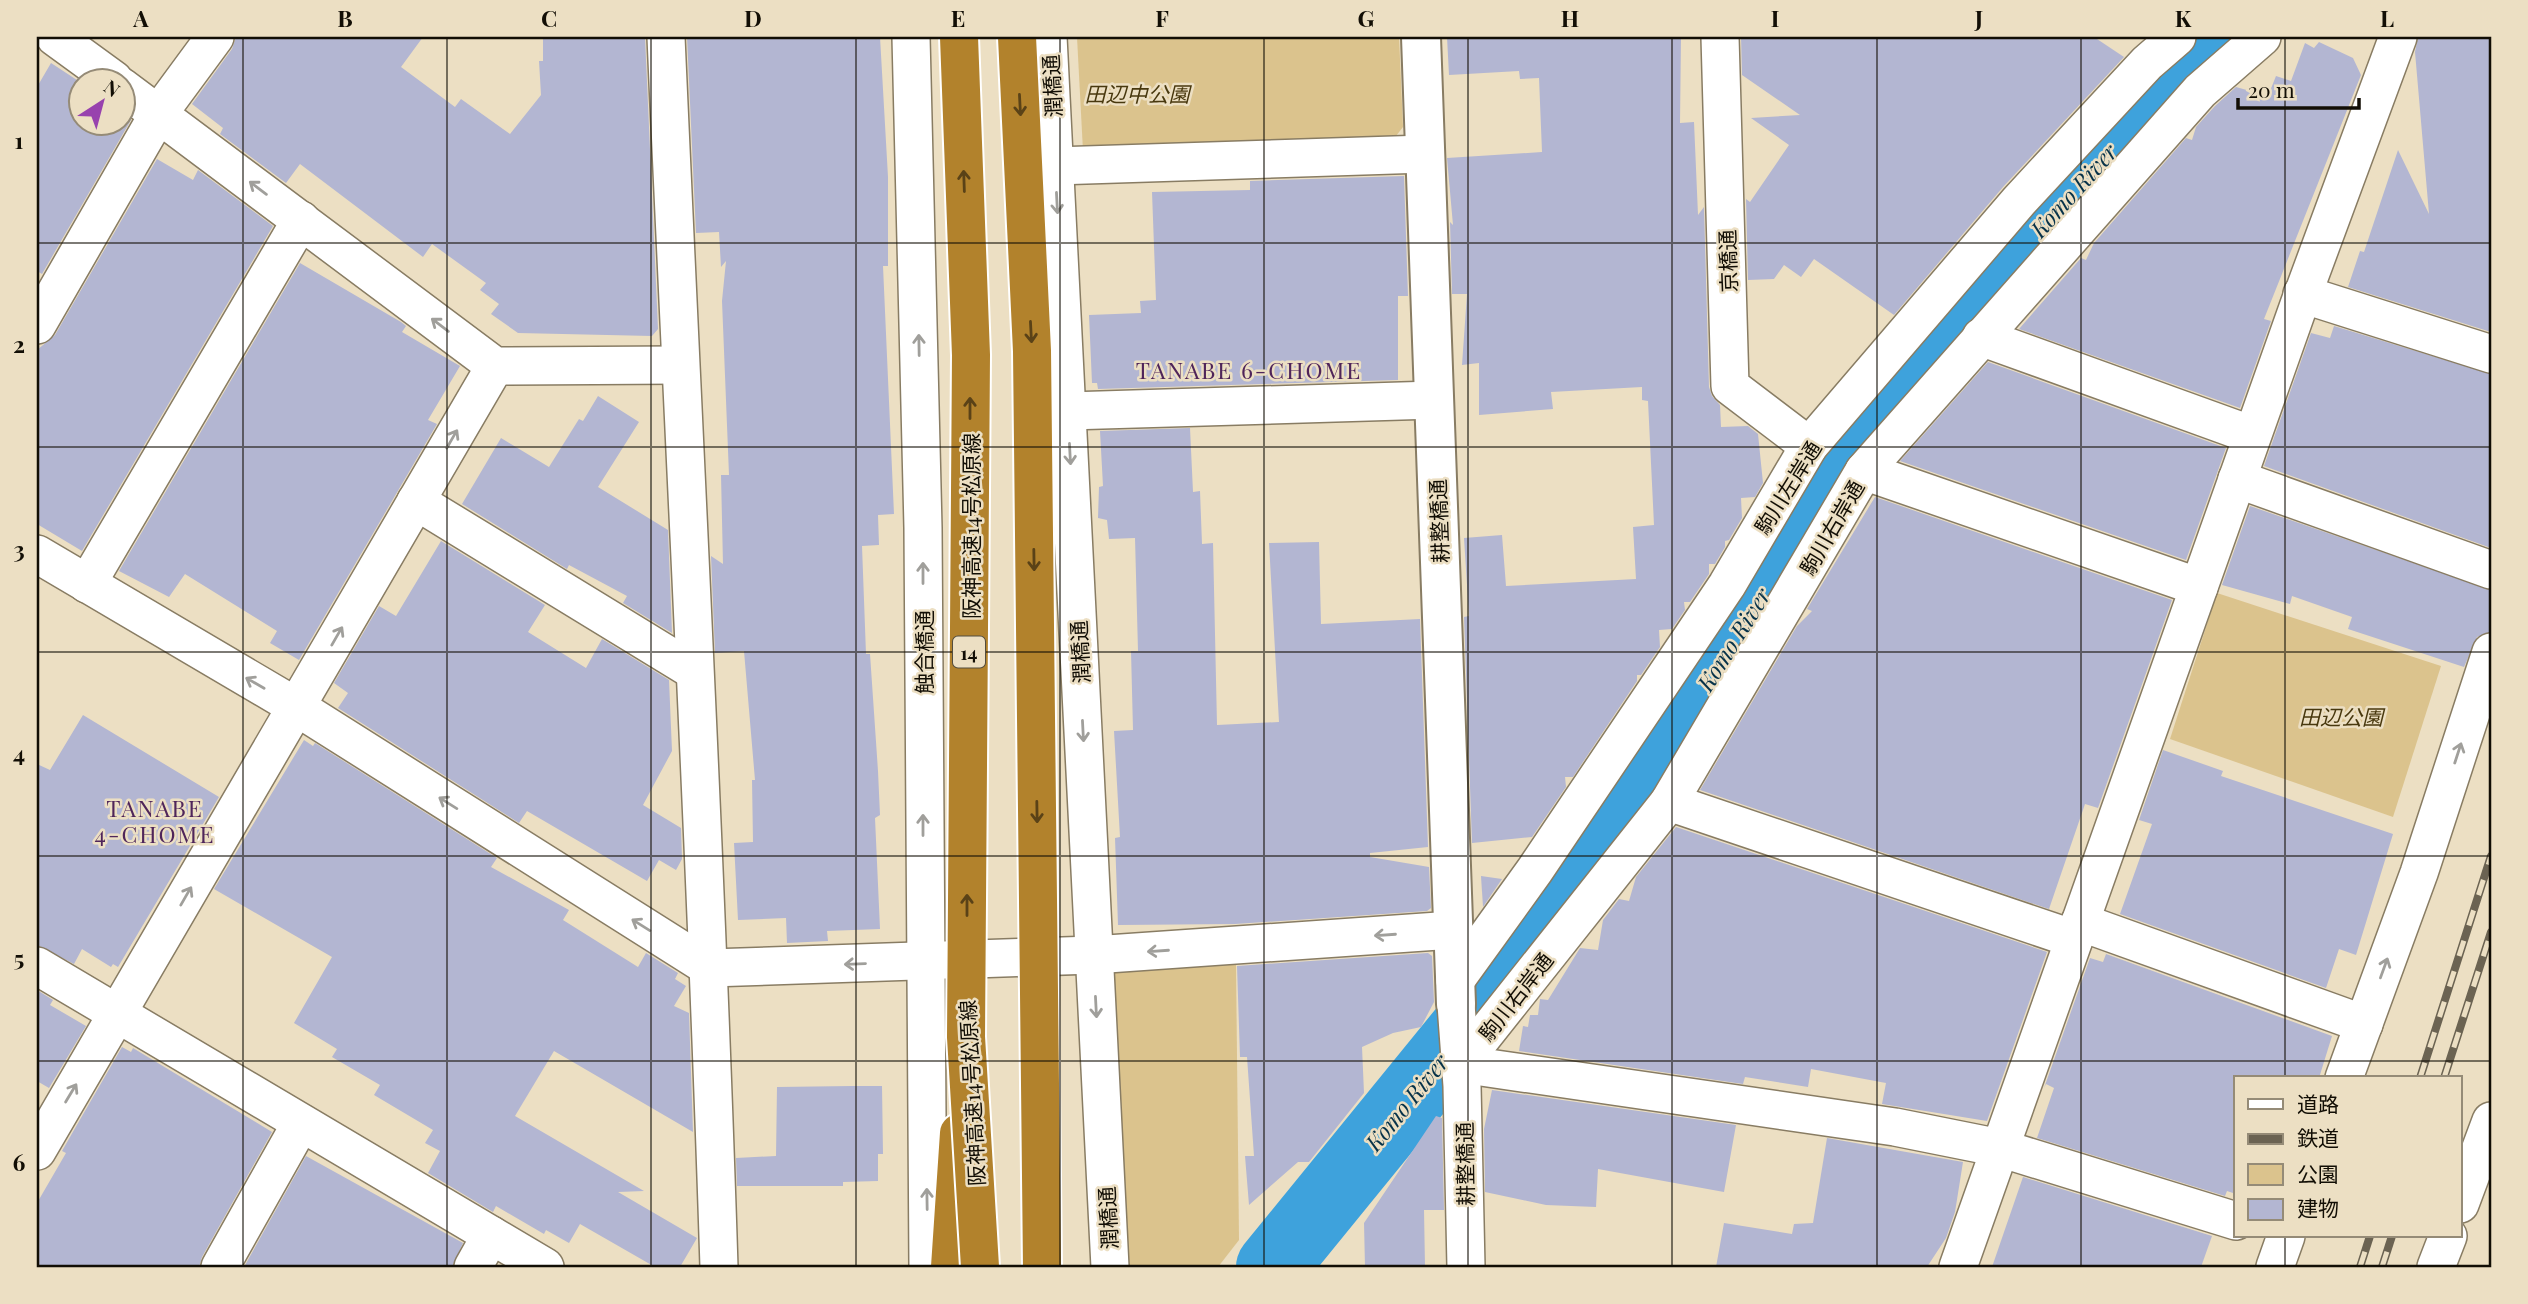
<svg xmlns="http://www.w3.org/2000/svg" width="2528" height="1304" font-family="'Playfair Display','Noto Sans JP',serif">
<rect width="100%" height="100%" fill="#ecdfc3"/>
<g fill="#dbc38d">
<path d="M1077,37h322l4,90 -11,14 -309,10z"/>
<path d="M2217,593l224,73 -48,151 -223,-78z"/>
<path d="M1236,964l3,276 -21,27h-89l-19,-296z"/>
</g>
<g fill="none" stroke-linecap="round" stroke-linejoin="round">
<path stroke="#3ea2dc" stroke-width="72" d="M1272,1267l215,-264 261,-381 87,-166 339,-378 48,-41"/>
</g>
<g fill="#b3b6d2">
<path d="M236,37h187l-22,30 54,40 6,-8 49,35 31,-39 -2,-34h4v-24h102l13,292 -6,7 -134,-3 -27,-19 8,-10 -19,-14 6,-7 -54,-39 -9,13 -123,-93 -14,19 -66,-49 3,-6 -31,-24 40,-55z"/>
<path d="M687,37h193l8,140v89h-5l11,248 -16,1 1,30 -17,1 4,108h4l8,117 2,44 -5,3 5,111 -53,2 1,10 -41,2 -1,-25 -48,2 -4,-77 19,-1 -1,-62h3l-11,-129 -29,2 -4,-97 12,8 -2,-89h8l-7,-174 4,-40 -5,6 -2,-35 -23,1z"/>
<path d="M1447,37h234l-1,86 14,-1 4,93 6,-8 5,180 3,9 8,9 1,22 27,-1 10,8 5,49 -8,14 -14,1 1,20 -13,22 -4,1v6l-10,17h-6v10l-19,28h-6l1,8 -13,19 -13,1 1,17 -19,28h-4v6l-64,96h-8l1,10 -34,50 -60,6 -8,-226 5,-1 -5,-78 38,-3 4,51 130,-7 -3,-52 21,-2 -6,-124 -6,-1v-13l-91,5 2,17 -74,6v-52l-17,2 5,-71h-15l-2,-72 3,3 -6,-67 95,-6 -3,-74 -19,1 -1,-8 -70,4z"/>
<path d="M1741,37h353l30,20 -121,130 -109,128 -80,-56 -13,18 -17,-12 -10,14 -26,1 -2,-81 4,3 39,-57 -38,-27 49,-3 -58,-40z"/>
<path d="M2418,37h73v295l-143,-45 12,-36 4,1 34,-102 31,64 -14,-162z"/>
<path d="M2319,42l34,16 8,17 -97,244 7,2 -31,87 -221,-79 62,-71 5,2 8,-17 92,-105 6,2 4,-13 19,-21 21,-19 32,9 8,-20 15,5 14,-38 9,5z"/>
<path d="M51,63l29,19v40h42v-8l9,6 -89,154 -5,-3v-184z"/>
<path d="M157,159l36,21 5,-10 75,56 -191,325 -45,-27v-174l18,-15z"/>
<path d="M1404,176l4,120h-10v84l-300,9 -1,-6h-5l-3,-68 52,-2 -1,-12 16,-1 -4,-108 98,-2v-9z"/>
<path d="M300,263l101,59 5,4 -4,6 58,34 -32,54 9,4 -138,236 -29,-17 7,-12 -92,-57 -16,23 -50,-26z"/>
<path d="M2334,326l157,48v174l-227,-82 47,-133 19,5z"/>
<path d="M1988,362l238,86 -40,112 -286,-99z"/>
<path d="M598,396l41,26 -41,65 70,43 4,103 -49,-30 4,-7 -58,-31 -2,4 -105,-65 39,-66 48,29 30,-48 4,2z"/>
<path d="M1190,428l3,64 7,-1 2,53 11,-1 4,182 62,-3 -10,-179 50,-1 2,82 99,-5 8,228 -58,6v4l59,10 2,41 -4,3 -192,13 -117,1 -3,-87 5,-1 -6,-106 19,-1 -2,-79h7l-3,-113 -26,1 -2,-19 -9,-2 1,-31 4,-1 -3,-55z"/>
<path d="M1875,497l297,103 -74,208 -13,-4 -36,105 -349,-119 97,-164 15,-15 -5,-2z"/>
<path d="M2250,506l241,84v42l-14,5 -13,30 -116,-38 4,-12 -60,-21 -2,8 -68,-19z"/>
<path d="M441,541l104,64 -17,27 58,36 16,-29 67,41 3,71 -29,54 38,23 1,31 -6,11 -17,-10 -12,21 -120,-70 -8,12 -181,-115 10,-15 -14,-10 45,-77 17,10z"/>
<path d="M83,715l136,82 -101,170 -5,-3 -2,3 -29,-18 -8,15 -37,-19v-181l13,6z"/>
<path d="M304,740l9,6 2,-3 182,115 -6,9 78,43 -6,10 75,47 8,-14 32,20 -3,6 11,7 -12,20 15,7 4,119 -139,-81 -39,65 129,75 -26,1 79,46 -17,29h-25l-75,-43 -11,19 -23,-13 -2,4 -48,-28 -3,6 -65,-39 12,-22 -15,-8 8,-13 -59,-35 6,-10 -48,-28 5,-8 -43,-26 38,-66 -118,-68z"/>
<path d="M2163,750l60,21 -2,5 172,58 -37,121 -17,-6 -13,39 -206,-74 32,-90 -13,-4z"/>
<path d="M1676,827l371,125 -60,169 -105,-17 4,-21 -75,-14 -3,18 -63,-10 -2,7 -224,-33 4,-25 5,1 2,-12h8l2,-16 8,1 32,-52 18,2 5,-30 16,-21 10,2 7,-24z"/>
<path d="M1481,876l21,3 -19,28z"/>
<path d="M1428,953l4,3 2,46 -13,25 -28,6 -31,14 2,46 -55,69h-11l-49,43 -4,-49h9l-7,-99h-7l-3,-91z"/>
<path d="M2106,954l226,82 -13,42h-83v116l-9,-3 -2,5 -188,-58 17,-50 -8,-4 -2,4 46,-130 13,4z"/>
<path d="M37,990l16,10 -3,5 36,21 -37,62 -12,-7z"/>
<path d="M122,1047l9,5 2,-4 139,84 -70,125 -3,10h-162v-64l29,-50 -4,-2 12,-21z"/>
<path d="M852,1086h30l1,68h-5v27l-35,1v4h-106l-1,-28 40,-2 1,-69z"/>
<path d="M1492,1090l244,35 -12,67 -126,-23 -2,38 -50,-2 -61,-13 -1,-63z"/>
<path d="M1436,1116l6,2 2,92h-20l1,57h-60l-1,-44z"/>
<path d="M1827,1138l136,24 -8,50 -9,26 -19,29h-211l8,-44 68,11 2,-10 19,-1z"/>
<path d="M306,1156l157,87 -11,24h-208z"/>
<path d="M2023,1177l189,59 -11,31h-209z"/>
</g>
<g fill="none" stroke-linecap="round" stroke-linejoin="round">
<g stroke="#887c63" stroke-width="40">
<g id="minor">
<path d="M55,37l59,43"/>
<path d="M666,37c18,410 40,820 53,1230"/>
<path d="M911,37l12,491 5,739"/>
<path d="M1048,37l62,1230"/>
<path d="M1720,37l10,349 79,60"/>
<path d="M122,87l373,279 185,-1"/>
<path d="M1055,166l370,-12"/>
<path d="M2302,294l189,60"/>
<path d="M37,325l122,-212 56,-76"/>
<path d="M1981,337l271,98"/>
<path d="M1068,411l366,-11"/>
<path d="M1864,471l335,116"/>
<path d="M2237,479l254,91"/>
<path d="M416,501l278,170"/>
<path d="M37,554l258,152 415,262 383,-13 360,-25"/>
<path d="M87,584l214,-364"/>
<path d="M1669,802l405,137"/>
<path d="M2080,922l284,102"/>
<path d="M37,966l508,301"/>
<path d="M1455,981l80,-111 192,-285 82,-139 210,-245 128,-138 30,-26"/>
<path d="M1456,1004l6,82 4,181"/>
<path d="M1461,1064l208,-262 195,-331 336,-380 62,-54"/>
<path d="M1461,1064l434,63 105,21 236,73"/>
<path d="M2344,1078l75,-205 72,-221"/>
<path d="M37,1151l458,-785"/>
<path d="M2460,1204l31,-83"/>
<path d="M220,1267l81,-144"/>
<path d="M473,1267l18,-32"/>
<path d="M1958,1267l342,-965 98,-265"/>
<path d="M2275,1267l11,-31"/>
<path d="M2436,1267l12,-31"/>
</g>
</g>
<g stroke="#887c63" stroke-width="42">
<path id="tertiary" d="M1421,37l35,967"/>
</g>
<g stroke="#fff" stroke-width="42">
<path id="motorway" d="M950,1267l9,-134"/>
</g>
<use href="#minor" stroke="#fff" stroke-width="37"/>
<use href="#tertiary" stroke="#fff" stroke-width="38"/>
<use href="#motorway" stroke="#b2822c" stroke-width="38"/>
<g stroke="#6b6352" stroke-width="8">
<g id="rail">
<path d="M2420,1078l71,-222"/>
<path d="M2444,1078l47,-146"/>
<path d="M2360,1267l10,-31"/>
<path d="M2382,1267l10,-31"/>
</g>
</g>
<use href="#rail" stroke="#ecdfc3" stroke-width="5" stroke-dasharray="16" stroke-linecap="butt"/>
<g stroke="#fff" stroke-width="42" stroke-linecap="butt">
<g id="motorway-bridge">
<path d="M959,37l12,318 -5,682 14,230"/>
<path d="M1017,37l15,314 10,916"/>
</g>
</g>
<use href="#motorway-bridge" stroke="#b2822c" stroke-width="38"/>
</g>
<defs><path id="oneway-shaft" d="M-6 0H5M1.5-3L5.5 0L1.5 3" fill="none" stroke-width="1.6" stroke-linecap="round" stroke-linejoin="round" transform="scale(1.75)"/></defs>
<g stroke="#5a4217">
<use href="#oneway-shaft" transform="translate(1020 105) rotate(87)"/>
<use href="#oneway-shaft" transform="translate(964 181) rotate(-92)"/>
<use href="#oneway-shaft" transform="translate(1031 332) rotate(87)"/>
<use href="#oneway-shaft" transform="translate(970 408) rotate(-90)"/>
<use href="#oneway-shaft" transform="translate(1034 560) rotate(89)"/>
<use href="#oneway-shaft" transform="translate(1037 812) rotate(89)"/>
<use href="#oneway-shaft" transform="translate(967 905) rotate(-90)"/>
</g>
<g stroke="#a09f9b">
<use href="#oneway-shaft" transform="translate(258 188) rotate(-143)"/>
<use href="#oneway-shaft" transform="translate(1057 203) rotate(87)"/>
<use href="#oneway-shaft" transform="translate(440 325) rotate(-143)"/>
<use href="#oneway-shaft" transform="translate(919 345) rotate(-91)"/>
<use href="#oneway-shaft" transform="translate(452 439) rotate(-60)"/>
<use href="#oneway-shaft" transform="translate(1070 454) rotate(87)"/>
<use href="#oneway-shaft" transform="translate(923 573) rotate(-90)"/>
<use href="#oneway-shaft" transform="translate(337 636) rotate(-60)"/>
<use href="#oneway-shaft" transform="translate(255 683) rotate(-150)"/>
<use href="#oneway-shaft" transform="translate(1083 731) rotate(87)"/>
<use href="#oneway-shaft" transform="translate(2458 753) rotate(-72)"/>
<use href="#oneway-shaft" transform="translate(448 803) rotate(-148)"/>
<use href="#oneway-shaft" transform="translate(923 825) rotate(-90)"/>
<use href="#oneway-shaft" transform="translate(186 896) rotate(-60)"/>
<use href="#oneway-shaft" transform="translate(641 925) rotate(-148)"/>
<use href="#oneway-shaft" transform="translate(1385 935) rotate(176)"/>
<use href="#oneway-shaft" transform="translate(1158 951) rotate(176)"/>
<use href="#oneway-shaft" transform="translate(855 964) rotate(178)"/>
<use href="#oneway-shaft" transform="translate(2384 968) rotate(-70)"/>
<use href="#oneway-shaft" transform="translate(1096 1007) rotate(87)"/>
<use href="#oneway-shaft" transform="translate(71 1093) rotate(-59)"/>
<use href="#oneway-shaft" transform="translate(927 1199) rotate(-91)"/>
</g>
<path fill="none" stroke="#120e05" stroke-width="2" stroke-opacity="0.55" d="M243,37v1230M447,37v1230M651,37v1230M856,37v1230M1060,37v1230M1264,37v1230M1468,37v1230M1672,37v1230M1877,37v1230M2081,37v1230M2285,37v1041M37,243h2454M37,447h2454M37,652h2454M37,856h2454M37,1061h2454M2285,1236v31"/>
<g text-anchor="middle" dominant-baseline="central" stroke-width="5" stroke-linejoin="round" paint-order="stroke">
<rect fill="#ecdfc3" stroke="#534d3e" stroke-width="2" x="953" y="636.5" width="32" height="31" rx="5"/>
<g font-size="19" font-weight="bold" fill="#120e05">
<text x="969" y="652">14</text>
</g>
<g font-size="21" fill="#120e05" stroke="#ecdfc3">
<text transform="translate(1051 86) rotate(-93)">潤橋通</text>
<text transform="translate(1727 261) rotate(-92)">京橋通</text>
<text transform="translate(1787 487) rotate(-58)">駒川左岸通</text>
<text transform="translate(1438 521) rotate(-92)">耕整橋通</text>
<text transform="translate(970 526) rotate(-90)">阪神高速14号松原線</text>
<text transform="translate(1831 527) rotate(-60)">駒川右岸通</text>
<text transform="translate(923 652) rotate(-90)">触合橋通</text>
<text transform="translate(1079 652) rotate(-93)">潤橋通</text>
<text transform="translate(1515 996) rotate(-52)">駒川右岸通</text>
<text transform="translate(971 1093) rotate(-93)">阪神高速14号松原線</text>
<text transform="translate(1464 1164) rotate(-91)">耕整橋通</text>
<text transform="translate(1107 1218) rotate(-93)">潤橋通</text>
</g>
<g font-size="21" font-style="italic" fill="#48380e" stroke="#ecdfc3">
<text x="1137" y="93">田辺中公園</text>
<text x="2341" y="716">田辺公園</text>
</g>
<g font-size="23" font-style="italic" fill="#063249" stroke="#ecdfc3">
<text transform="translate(2073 190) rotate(-48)">Komo River</text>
<text transform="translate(1733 639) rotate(-58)">Komo River</text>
<text transform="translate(1406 1102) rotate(-51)">Komo River</text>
</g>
<g font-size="23" letter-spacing="2" fill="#4f255a" stroke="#ecdfc3">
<text x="1249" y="369">TANABE 6-CHOME</text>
<text x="155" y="807">TANABE<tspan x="155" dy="26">4-CHOME</tspan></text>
</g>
</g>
<rect width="2528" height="1304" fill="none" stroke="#ecdfc3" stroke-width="77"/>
<rect x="2234" y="1076" width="228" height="161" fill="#ecdfc3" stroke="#958b77" stroke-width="2"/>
<rect x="2248" y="1099" width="35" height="10" fill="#ffffff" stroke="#958b77" stroke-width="2"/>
<text x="2297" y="1112" font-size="21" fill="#120e05">道路</text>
<rect x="2248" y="1134" width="35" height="10" fill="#6b6352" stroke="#958b77" stroke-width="2"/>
<text x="2297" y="1146" font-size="21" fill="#120e05">鉄道</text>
<rect x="2248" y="1164" width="35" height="21" fill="#dbc38d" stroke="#958b77" stroke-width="2"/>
<text x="2297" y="1182" font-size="21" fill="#120e05">公園</text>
<rect x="2248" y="1199" width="35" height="21" fill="#b3b6d2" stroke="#958b77" stroke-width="2"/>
<text x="2297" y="1216" font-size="21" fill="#120e05">建物</text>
<g transform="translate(102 102) rotate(36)"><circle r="33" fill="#ecdfc3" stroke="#958b77" stroke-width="2"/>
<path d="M0-5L12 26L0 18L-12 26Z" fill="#9842ae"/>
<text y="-10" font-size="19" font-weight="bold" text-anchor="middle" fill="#120e05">N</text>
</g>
<path d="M2238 98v10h121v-10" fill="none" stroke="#120e05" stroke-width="3.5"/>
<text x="2248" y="98" font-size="21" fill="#120e05" stroke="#ecdfc3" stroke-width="5" paint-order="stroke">20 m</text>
<rect x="38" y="38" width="2452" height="1228" fill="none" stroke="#120e05" stroke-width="2.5"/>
<g font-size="23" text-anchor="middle" font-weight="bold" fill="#120e05">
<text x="141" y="27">A</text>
<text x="345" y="27">B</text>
<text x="549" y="27">C</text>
<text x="753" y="27">D</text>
<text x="958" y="27">E</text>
<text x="1162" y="27">F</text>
<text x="1366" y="27">G</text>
<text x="1570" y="27">H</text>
<text x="1775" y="27">I</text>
<text x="1979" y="27">J</text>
<text x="2183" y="27">K</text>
<text x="2387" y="27">L</text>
<text x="19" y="149">1</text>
<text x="19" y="353">2</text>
<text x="19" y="558">3</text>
<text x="19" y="762">4</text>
<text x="19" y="967">5</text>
<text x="19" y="1171">6</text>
</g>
</svg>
